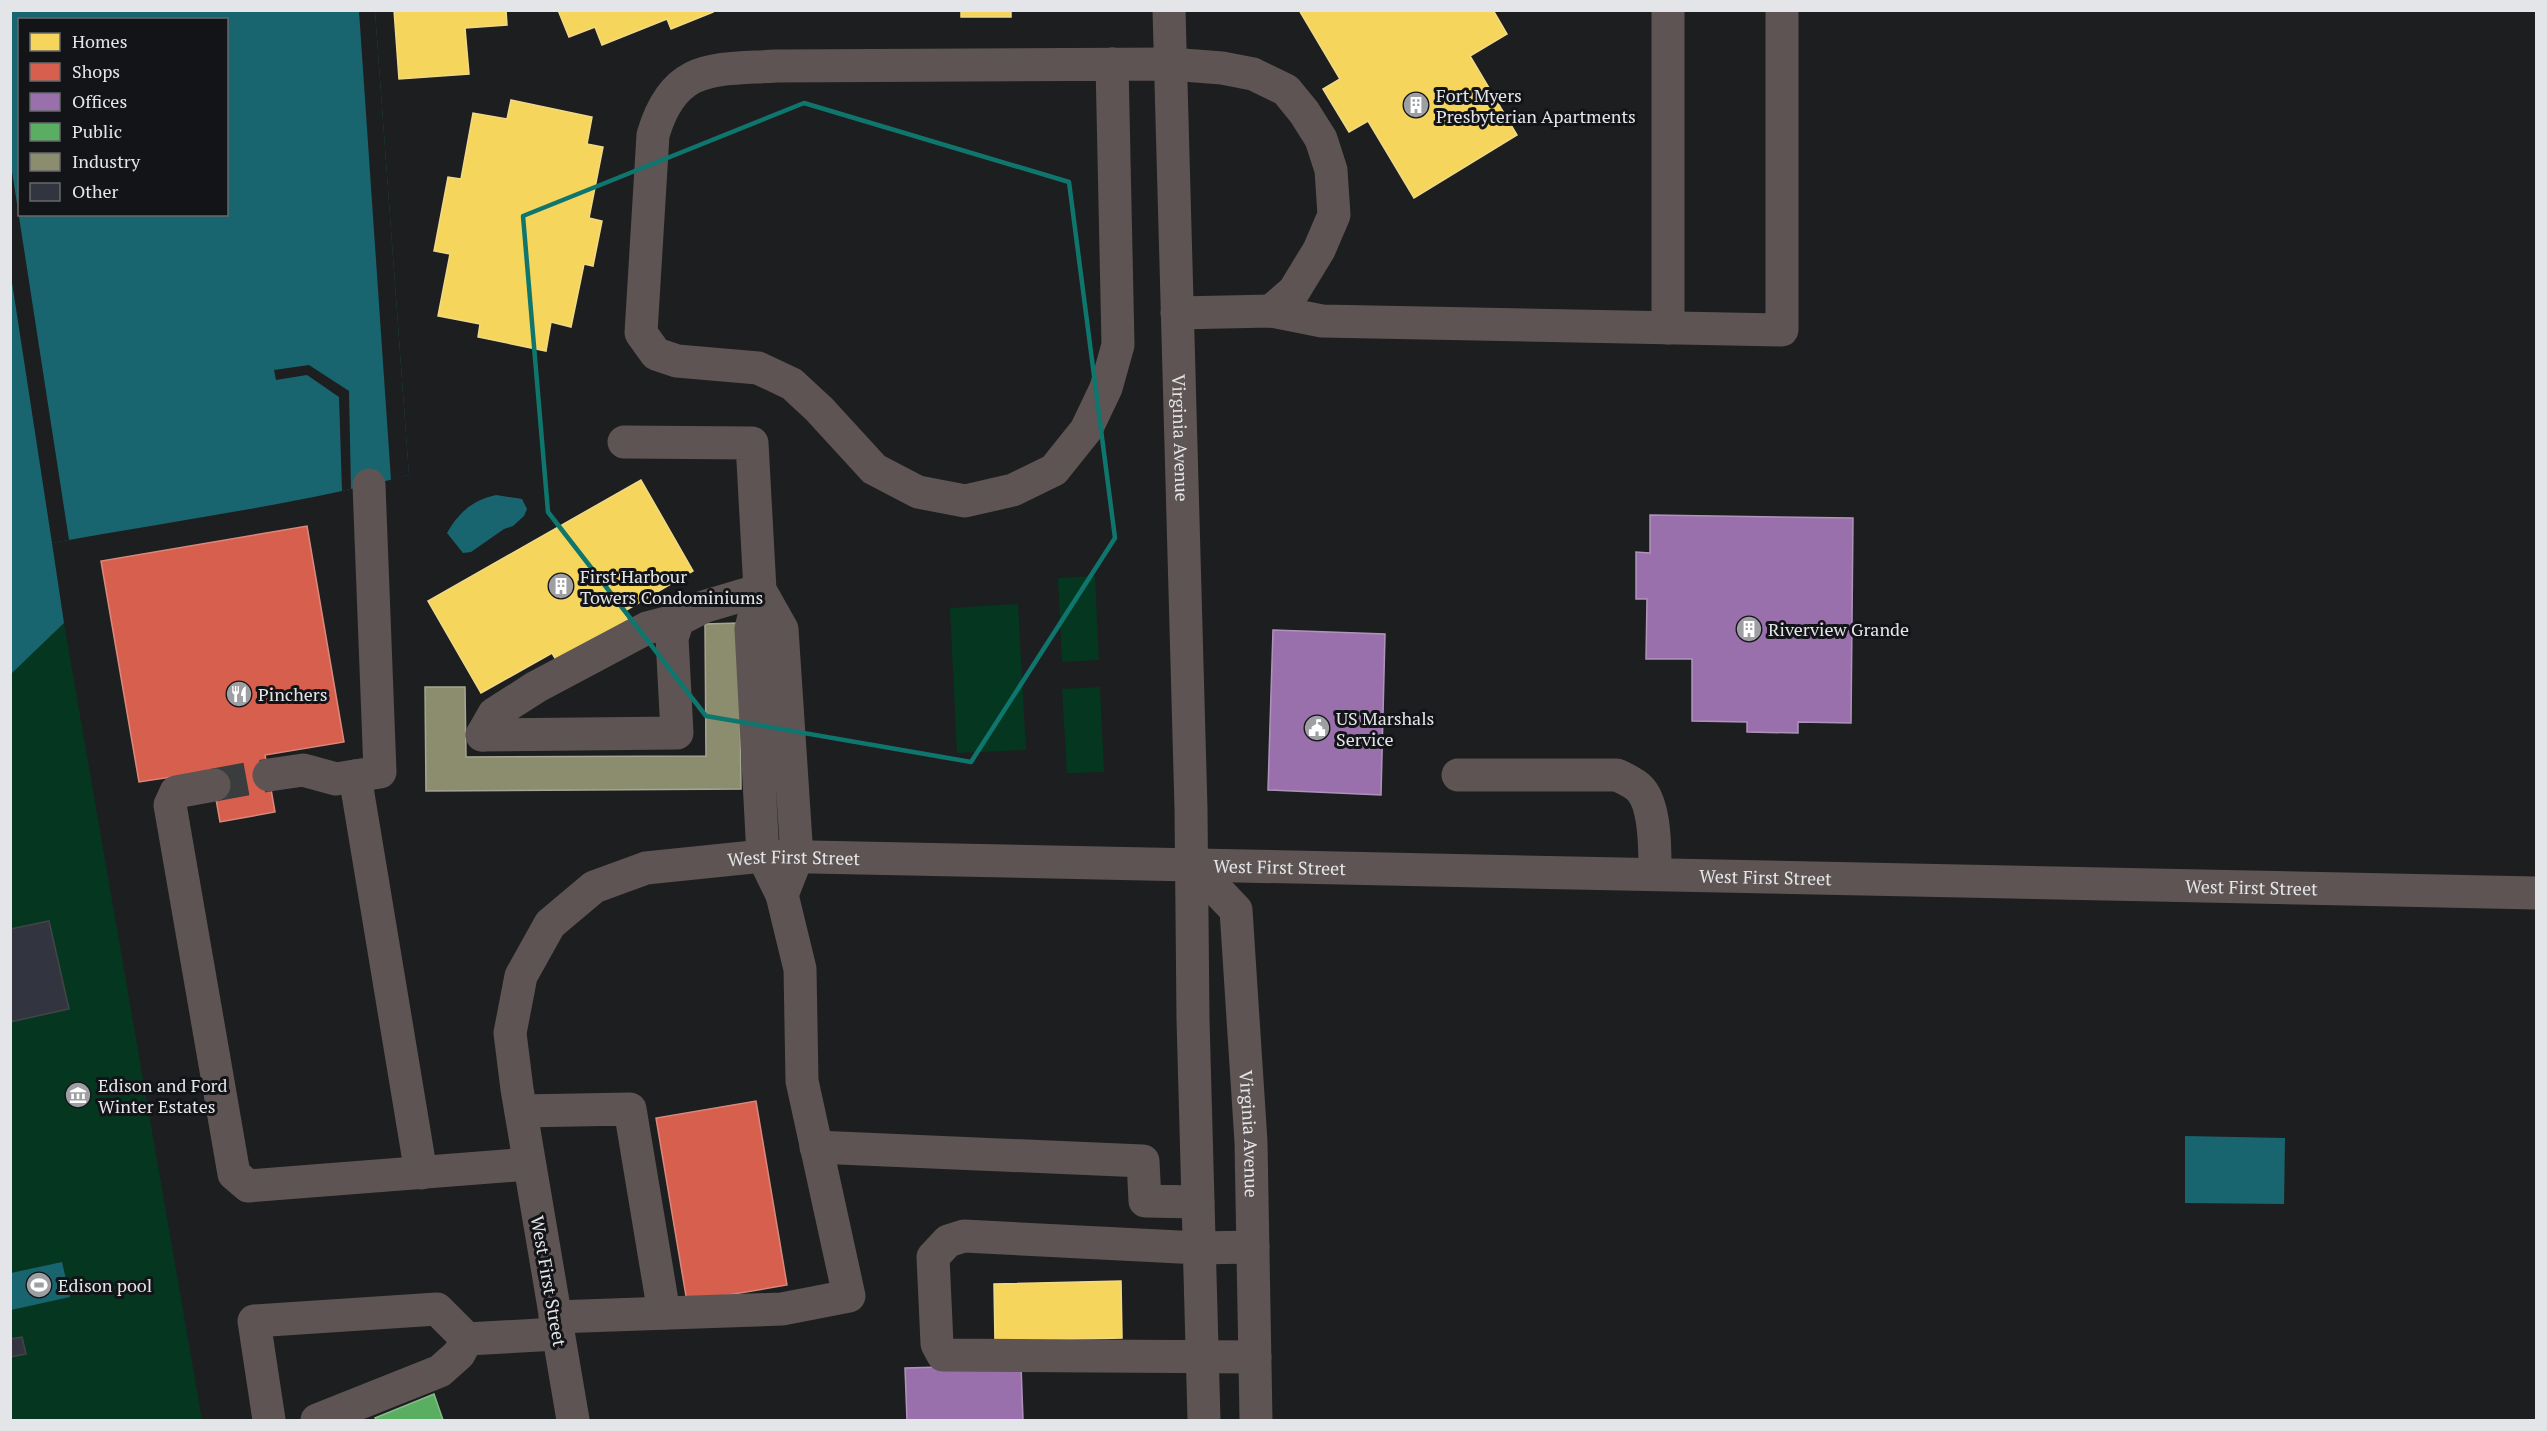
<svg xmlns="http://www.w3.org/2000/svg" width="2547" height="1431" font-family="'PT Serif',serif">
<rect width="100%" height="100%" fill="#1d1e1f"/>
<g fill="#053720">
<path d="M1095,576l4,84 -37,2 -4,-84z"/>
<path d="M1018,604l8,146 -69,3 -7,-145z"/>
<path d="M64,623l138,797h-191v-746z"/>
<path d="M1100,687l4,85 -37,1 -5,-84z"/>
</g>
<g fill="#19656f" fill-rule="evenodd">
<path d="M11,11h364l34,464c-118,31 -238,46 -357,68l12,80 -53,51zM20,20h206v194h-206z"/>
<path d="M496,495l26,4 5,10 -3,7 -11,10 -9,3 -33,23 -8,1 -16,-20c12,-21 26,-33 49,-38z"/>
<path d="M2185,1136l100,2 -1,66 -99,-1z"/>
<path d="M62,1262l8,35 -59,13v-37z"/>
</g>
<g fill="#1d1e1f">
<path d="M359,11h16l34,464 -18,5z"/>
<path d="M11,165l58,375 -17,3 -41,-267z"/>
<path d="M309,365l40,26 2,98 -9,2 -3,-94 -32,-22 -31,5 -2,-10z"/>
</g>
<g fill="#f6d55c" stroke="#f1da86" stroke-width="1.5">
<path d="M394,10h112l1,15 -42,3 4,46 -70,5z"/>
<path d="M558,10h154l1,2 -42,17 -4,-10 -65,26 -7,-18 -26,10z"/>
<rect x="961" y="10" width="50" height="7"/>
<path d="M1299,10h194l14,24 -37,22 47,79 -103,63 -46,-77 -19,11 -26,-43 17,-10z"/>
<path d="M511,100l81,17 -5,27 16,3 -14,71 13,3 -9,45 -9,-2 -13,63 -20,-5 -5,29 -68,-14 2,-13 -42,-8 12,-62 -16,-3 14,-74 13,2 12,-66 34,6z"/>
<path d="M641,480l52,91 -70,41 7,12 -71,41 -7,-12 -71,40 -53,-92z"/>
<path d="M1121,1281l1,57 -127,3 -1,-57z"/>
</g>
<g fill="#d6604d" stroke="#da887c" stroke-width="1.5">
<path d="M307,526l37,216 -79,13 10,57 -55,10 -9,-51 -72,11 -38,-221z"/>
<path d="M756,1101l31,184 -100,17 -31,-184z"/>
</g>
<g fill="#9970ab" stroke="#b093bd" stroke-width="1.5">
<path d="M1650,515l203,3 -2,205 -53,-1v11l-51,-1v-10l-55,-1v-62h-46l1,-60h-11v-47l14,1z"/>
<path d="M1273,630l112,4 -4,161 -113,-5z"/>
<path d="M1021,1365l2,55h-116l-2,-52z"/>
</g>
<path fill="#5aae61" stroke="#83be8a" stroke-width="1.5" d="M434,1394l9,26h-67l-1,-2z"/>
<path fill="#8c8c6e" stroke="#a6a793" stroke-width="1.5" d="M739,623l2,166 -315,2 -1,-104h40l1,70 240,-1 -1,-132z"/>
<g fill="#323540" stroke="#434445" stroke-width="1.5">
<path d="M49,921l20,88 -59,13v-93z"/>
<path d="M22,1337l4,17 -16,3v-18z"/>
</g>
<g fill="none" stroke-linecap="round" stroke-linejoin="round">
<path stroke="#3b3c3d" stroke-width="33" stroke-dasharray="33 16" stroke-linecap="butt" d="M214,785l55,-10"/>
<g stroke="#5d5453" stroke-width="33">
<path id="s1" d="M1169,10l22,799 2,210 11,401"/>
<path d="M1112,64l6,281 -12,43 -20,42 -32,40 -41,20 -48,11 -47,-9 -44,-23 -55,-60 -27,-25 -34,-16 -81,-7 -21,-7 -15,-21 12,-198c21,-72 60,-65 123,-69l394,-2 52,4 31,6 33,16 18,22 17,27 10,31 3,45 -15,35 -25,41 -23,20"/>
<path d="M1177,313l94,-2 51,10 460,9v-320"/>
<path d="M1668,328v-318"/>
<path d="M624,442l128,1 8,147 -9,39 12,227 19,39 15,-38 -15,-228 -22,-39"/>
<path d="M482,735l195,-2 -5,-95 6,-18 25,-13 57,-17"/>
<path d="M482,735l12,-21 42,-27 111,-59 31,-8"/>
<path d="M269,775l34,-5 33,9 44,-7 -11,-287"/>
<path d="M1458,775h159c8,4 18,8 24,15 15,18 14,62 14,84"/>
<path d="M355,776l66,397"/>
<path d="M214,785l-38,7 -6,13 64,369 14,12 281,-22"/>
<path id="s2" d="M1192,864l44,46 15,232 5,278"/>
<path d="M521,1111l109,-2 34,204"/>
<path d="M816,1147l327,14 2,40 53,1"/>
<path d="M1253,1247l-54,1 -235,-12 -16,5 -15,16 4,87 6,11 312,2"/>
<path d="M555,1317l227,-8 67,-13 -47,-215 -2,-112 -18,-74"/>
<path d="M467,1339l90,-5"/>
<path d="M269,1420l-15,-99 183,-12 30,30"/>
<path d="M317,1420l123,-49 19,-17 8,-15"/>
<path id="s3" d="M573,1420l-56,-331 -7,-56 11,-57 29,-52 44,-37 52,-19 117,-12 1773,37"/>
</g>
</g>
<path fill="none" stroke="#0f766e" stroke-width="4.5" stroke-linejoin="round" d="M804,103l265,79 46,356 -144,224 -265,-46 -158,-204 -25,-296z"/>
<defs>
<g id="building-disc" transform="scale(1.35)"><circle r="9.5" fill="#9e9fa2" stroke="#131417"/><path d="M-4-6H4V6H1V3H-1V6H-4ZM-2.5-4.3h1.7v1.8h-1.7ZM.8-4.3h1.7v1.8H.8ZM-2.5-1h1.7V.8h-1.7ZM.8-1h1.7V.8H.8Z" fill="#fff"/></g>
<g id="restaurant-disc" transform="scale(1.35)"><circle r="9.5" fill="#9e9fa2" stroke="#131417"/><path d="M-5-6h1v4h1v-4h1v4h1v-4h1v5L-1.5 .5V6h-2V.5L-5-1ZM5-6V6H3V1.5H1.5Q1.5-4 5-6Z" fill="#fff"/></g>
<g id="civic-disc" transform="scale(1.35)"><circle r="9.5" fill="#9e9fa2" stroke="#131417"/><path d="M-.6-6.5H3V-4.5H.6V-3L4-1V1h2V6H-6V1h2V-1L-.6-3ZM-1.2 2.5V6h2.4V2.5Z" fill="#fff"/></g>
<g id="museum-disc" transform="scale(1.35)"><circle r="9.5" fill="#9e9fa2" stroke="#131417"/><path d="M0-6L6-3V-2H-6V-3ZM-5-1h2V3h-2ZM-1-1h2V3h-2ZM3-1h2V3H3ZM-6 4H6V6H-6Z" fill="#fff"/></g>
<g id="stadium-disc" transform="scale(1.35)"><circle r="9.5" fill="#9e9fa2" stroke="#131417"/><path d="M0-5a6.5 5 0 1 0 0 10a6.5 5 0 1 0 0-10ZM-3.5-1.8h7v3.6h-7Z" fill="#fff"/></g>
</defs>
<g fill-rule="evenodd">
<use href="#building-disc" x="1416" y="105"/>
<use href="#building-disc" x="561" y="586"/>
<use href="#building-disc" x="1749" y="629"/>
<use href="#restaurant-disc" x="239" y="694"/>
<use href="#civic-disc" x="1317" y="728"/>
<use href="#museum-disc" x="78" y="1095"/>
<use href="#stadium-disc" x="39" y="1285"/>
</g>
<g text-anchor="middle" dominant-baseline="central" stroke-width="6" stroke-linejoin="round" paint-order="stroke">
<g font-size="18" fill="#e4e5e8" stroke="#131417" text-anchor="start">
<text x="1436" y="95">Fort Myers<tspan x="1436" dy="21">Presbyterian Apartments</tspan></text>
<text x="580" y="576">First Harbour<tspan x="580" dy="21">Towers Condominiums</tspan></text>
<text x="1768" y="629">Riverview Grande</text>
<text x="258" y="694">Pinchers</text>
<text x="1336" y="718">US Marshals<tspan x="1336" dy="21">Service</tspan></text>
<text x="98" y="1085">Edison and Ford<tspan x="98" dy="21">Winter Estates</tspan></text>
<text x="58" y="1285">Edison pool</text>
</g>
<g font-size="18" fill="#e4e5e8" stroke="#131417">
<text stroke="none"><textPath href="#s1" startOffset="428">Virginia Avenue</textPath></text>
<text stroke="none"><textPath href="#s3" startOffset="771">West First Street</textPath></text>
<text stroke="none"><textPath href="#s3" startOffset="1257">West First Street</textPath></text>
<text stroke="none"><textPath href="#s3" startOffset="1743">West First Street</textPath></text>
<text stroke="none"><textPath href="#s3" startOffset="2229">West First Street</textPath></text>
<text stroke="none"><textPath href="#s2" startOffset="288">Virginia Avenue</textPath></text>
<text transform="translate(549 1281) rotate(80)">West First Street</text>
</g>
</g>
<rect width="2547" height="1431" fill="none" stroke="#e4e5e8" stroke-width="24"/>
<rect x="18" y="18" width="210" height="198" fill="#131417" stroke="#67686b" stroke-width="1.5"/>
<rect x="30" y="33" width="30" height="18" fill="#f6d55c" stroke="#67686b" stroke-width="1.5"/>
<text x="72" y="48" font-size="18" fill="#e4e5e8">Homes</text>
<rect x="30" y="63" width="30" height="18" fill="#d6604d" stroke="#67686b" stroke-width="1.5"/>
<text x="72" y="78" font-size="18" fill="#e4e5e8">Shops</text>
<rect x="30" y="93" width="30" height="18" fill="#9970ab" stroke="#67686b" stroke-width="1.5"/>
<text x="72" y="108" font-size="18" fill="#e4e5e8">Offices</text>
<rect x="30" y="123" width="30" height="18" fill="#5aae61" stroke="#67686b" stroke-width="1.5"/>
<text x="72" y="138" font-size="18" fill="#e4e5e8">Public</text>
<rect x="30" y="153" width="30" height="18" fill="#8c8c6e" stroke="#67686b" stroke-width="1.5"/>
<text x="72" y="168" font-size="18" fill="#e4e5e8">Industry</text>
<rect x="30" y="183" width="30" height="18" fill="#323540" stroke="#67686b" stroke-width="1.5"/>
<text x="72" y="198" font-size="18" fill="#e4e5e8">Other</text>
</svg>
